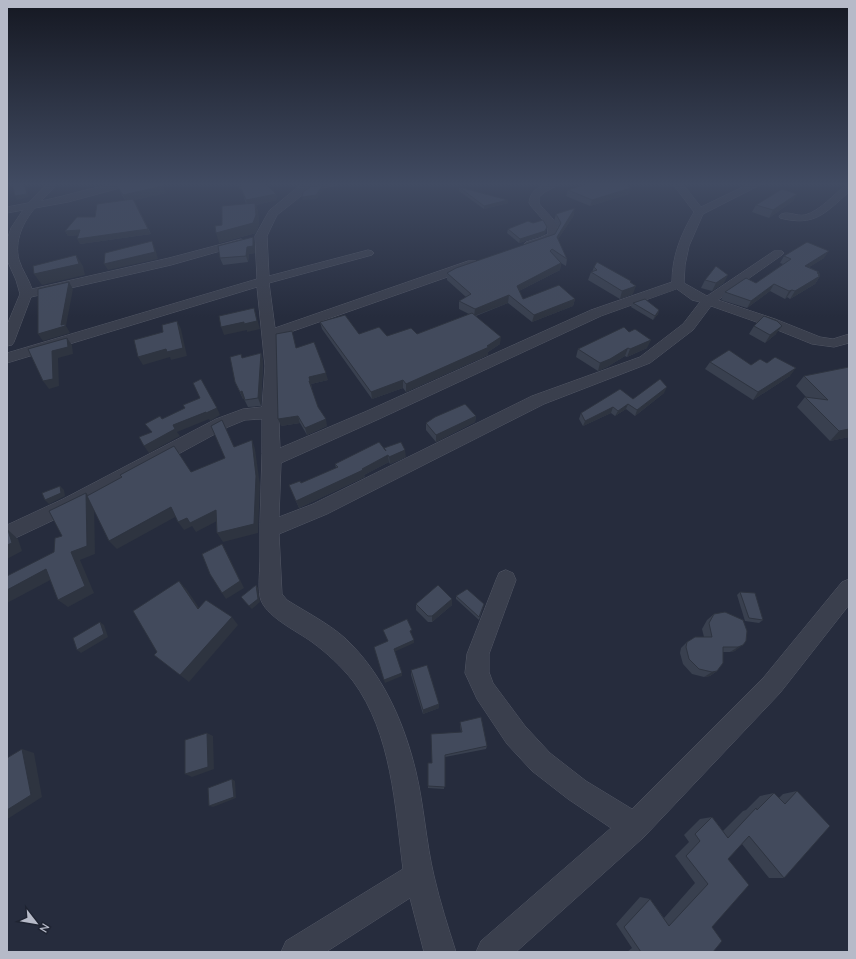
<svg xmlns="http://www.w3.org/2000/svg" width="856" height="959" font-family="'Nunito Sans',sans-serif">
<rect width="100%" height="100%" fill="#262c3d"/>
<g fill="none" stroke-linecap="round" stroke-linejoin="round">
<g stroke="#525765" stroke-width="1">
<g id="minor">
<path d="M48,183h11l-18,18c31,-6 61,-18 92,-18l-2,2 -63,17 -33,6c-12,14 -21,33 -16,52 3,10 10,19 13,29l137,-31 72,-19 6,3 -2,2 -74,21 -140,32 -17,45 -2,3 -5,1v-21l13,-31 -4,-14 -9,-20v-20l4,-12 12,-18 -16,3v-6l21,-4z"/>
<path d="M303,183h36l-5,3 -24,3 -33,26 -10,21 2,40 99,-26 4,1 2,2 -2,2 -103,28 6,45 193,-67h8l2,3 -2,3 -200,70c4,37 2,74 4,111l87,-37 224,-101 81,-28c0,-26 9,-48 22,-70l-22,-29h10l19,24 50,-24h13l-61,31 -14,32 -4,19 -1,18 23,13 67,-45h8l2,2 -2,2 -64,45 57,19 45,18 13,2 16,-5v9l-15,4 -22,-3 -47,-19 -54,-19 -18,24 -43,33 -106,41 -217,110 -48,20 3,60 5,6c22,14 49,27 66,46 33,35 52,80 63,126 8,34 10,70 18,104 6,26 14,51 22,76h-32l-14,-54 -84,54h-45l5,-11 117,-72c-8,-63 -11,-135 -50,-188 -12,-15 -26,-28 -41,-39 -15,-11 -48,-26 -52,-45 -2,-12 0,-27 0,-40 -1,-46 3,-92 2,-138l-17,1 -17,7 -151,82 -70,33v-17l56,-26 153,-80 27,-10 19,-2 3,-41 -8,-79 -250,76v-10l250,-74 -2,-43 14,-25zM677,289l15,11 8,2 -17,22 -43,33 -108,39 -219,108 -34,13 2,-54 98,-44 222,-103z"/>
<path d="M548,183h14l-17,9 -6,5v6c6,10 21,18 19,31 -5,9 -22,15 -32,12l-2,-2 2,-2 13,-4 9,-4c1,-12 -13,-21 -19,-31 1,-12 9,-16 19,-20z"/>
<path d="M849,184v8c-24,21 -34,35 -69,26l-1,-2c6,-7 18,1 26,-1 15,-4 29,-21 41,-30z"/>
<path d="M506,570l7,3 3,7 -27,74v18l4,11 32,43 25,27 36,28 46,28 132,-132 78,-95 7,-3v26l-69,88 -136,144 -128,115h-40l5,-11 130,-113 -43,-29 -36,-28 -25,-27 -30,-45 -12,-26 2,-19 29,-74 3,-7z"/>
</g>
</g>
<use href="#minor" fill="#3a3f4d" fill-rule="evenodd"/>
</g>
<g fill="#39404f">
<path d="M115,183l51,10 -32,7 17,34 -71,10 -2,-9 -10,1 -3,-5 30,-14 30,-17 -6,-10z"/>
<path d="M235,183h30l11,11 1,6 -21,5 2,7 1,12 -3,9 -37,10 3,-18 24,-21 -4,-13z"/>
<path d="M459,187l49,13v3l-24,6 -25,-18z"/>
<path d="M568,190l61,4 -39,12 -24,-10z"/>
<path d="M797,194l-4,7 -24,17 -17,-6 4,-7z"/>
<path d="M556,214l18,1 -16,24 9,20 -1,7 -5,-3 -1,7 -41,21 4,8h52l-2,7 -41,16 -24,-19 -32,13 24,28 -12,8v3l-82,37 -3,-4 -31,11 -50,-70 -2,-7 39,12 28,2 30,-2 52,-20 -10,-5v-8l7,-4 -19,-17v-7l108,-39 3,-6 -4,-7z"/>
<path d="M508,229l38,2 -2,4 -25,8 -12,-10z"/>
<path d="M255,243v10l-6,1 -1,8 -25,3 -3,-7z"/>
<path d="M784,256l40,2 -15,9 10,5 -1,1 2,1 -1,2h1l-5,8 -25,15 -3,-2 -2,2 -15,-8 -23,17 -26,-8 4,-8 31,-9 27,-19 -3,-1z"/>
<path d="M594,267l37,14v1l2,12 -13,5 -32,-19 3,-8h1z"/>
<path d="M705,280l19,3 -12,8 -11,-3z"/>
<path d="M633,303l26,7 -1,4 -5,6 -22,-13z"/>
<path d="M754,326l22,8 -11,9 -16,-9z"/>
<path d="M629,332l18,16 -20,9 -2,-1 -18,11 -9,4 -22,-14 2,-8z"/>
<path d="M296,348l32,32 -17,4 1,4h-1l7,19 9,19 -20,9 -7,-12 -19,3z"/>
<path d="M261,353l2,8 -2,45 -13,1 -4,-8h-1l-8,-17 7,-24z"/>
<path d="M710,362l41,3 39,11 -37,24 -48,-31z"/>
<path d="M849,367v70l-19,4 -33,-34 8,-10h1l-10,-11 8,-10z"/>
<path d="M664,393l-29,23 -9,-7 -11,7 -4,-3 -28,13 -4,-7 2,-6 52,-14z"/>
<path d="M476,416l-1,6 -39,20 -10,-12v-7z"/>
<path d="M384,449l22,8 -16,7 -1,-2 -25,13 1,2 -66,31 -10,-23 12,-2 35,-15 -1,-4z"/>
<path d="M740,592l23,28 -4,3 -14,-2 -8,-26z"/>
<path d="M456,596l28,8 -5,16 -23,-21z"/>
<path d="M416,604l36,1 -20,17h-4l-12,-12z"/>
<path d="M714,614l33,17 -12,20 -5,1h-7l-6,19 -7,5 -6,1 -12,-3 -9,-10 -3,-11 1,-5 6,-6 17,-5 -2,-8 5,-9z"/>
<path d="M411,670l28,34v4l-16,6 -12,-39z"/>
<path d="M460,722l27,24 -1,3 -41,8 -1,32 -16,-1v-25h4l29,-31 -1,-7z"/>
<path d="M797,791l-13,87h-15l-27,-34 -14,15 -16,68 1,25h-86l5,-4 -16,-24 24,-27 10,2 14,19 31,-35 -20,-27 14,-14 -5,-7 16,-16 12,-2 11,14 20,-20 3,-1 14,-14 14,-3 5,5 4,-4z"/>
</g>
<g fill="#2e3440">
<path d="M24,183l2,1 3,13 -12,3 -2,-4z"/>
<path d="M323,185l1,4 -7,10 -14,1 -1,-3z"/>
<path d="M163,186l3,7 -40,9 -3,-7z"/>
<path d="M631,188l-2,6 -39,12 2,-6z"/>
<path d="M276,194l1,6 -21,5 2,7 1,12 -3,9 -37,10 -3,-10 31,-27 -1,-6z"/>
<path d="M797,194l-4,7 -24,17 4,-8z"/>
<path d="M508,200v3l-24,6v-3z"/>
<path d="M575,208l-1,7 -19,29 2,-7z"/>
<path d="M547,227l-1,4 -2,4 -25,8 1,-4z"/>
<path d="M148,229l3,5 -71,10 -3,-5z"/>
<path d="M80,230l3,5 -15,1 -3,-5z"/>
<path d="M253,237l2,6v10l-6,1 -1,8 -2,-6 1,-9z"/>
<path d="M152,241l3,7 3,11 -50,11 -4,-6z"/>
<path d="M829,251l-5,7 -24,15 5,-7z"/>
<path d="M76,255l7,11 2,9 -43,10 -8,-11z"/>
<path d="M561,263l-1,7 -45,23 2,-7z"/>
<path d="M820,274l-3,4 3,-2 -5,8 -25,15 5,-8z"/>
<path d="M728,275l-4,8 -12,8 4,-8z"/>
<path d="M631,281l-3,8 8,-3 -3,8 -13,5 2,-8 8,-9z"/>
<path d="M69,282l4,7 -7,37 3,5 1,2 -27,8 -5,-7 23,-9z"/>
<path d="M774,284l-4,7 -23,17 4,-7z"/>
<path d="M792,290l-5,7 -2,2 4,-8z"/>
<path d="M509,295l-1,8 -34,13 1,-7z"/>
<path d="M575,299l-2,7 -41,16 2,-7z"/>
<path d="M254,308l6,21 -13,3v-2l-23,5 -3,-8 23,-5z"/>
<path d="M659,310l-1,4 -5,6 2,-4z"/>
<path d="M177,321l4,8 6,27 -16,4 -1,-3 -27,8 -5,-8z"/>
<path d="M782,326l-6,8 -11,9 5,-8z"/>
<path d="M501,337l-1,7 -12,8v3l-82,37v-8l81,-38z"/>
<path d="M67,338l5,7 1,9 -15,4 1,28 -10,3 -6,-8 9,-30z"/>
<path d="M651,340l-4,8 -20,9 3,-8z"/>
<path d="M628,348l-3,8 -18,11 -9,4 2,-8z"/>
<path d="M261,353l2,8 -2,45 -3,-8z"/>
<path d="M796,368l-6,8 -37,24 5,-8z"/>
<path d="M326,373l2,7 -17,4 1,4h-1l-2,-7v-4z"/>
<path d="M403,380v8l-31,11 -1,-7z"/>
<path d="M667,387l-3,6 -29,23 2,-6z"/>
<path d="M242,391l3,8h-2l-3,-7z"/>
<path d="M628,404l-2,5 -11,7 3,-5z"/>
<path d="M613,407l-2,6 -28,13 2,-5z"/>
<path d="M217,408l3,7 -10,6 -1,-2 -32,13 3,4 -31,17 -5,-7 29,-21z"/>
<path d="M298,416l2,7 -19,3 -3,-7z"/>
<path d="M476,416l-1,6 -39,20v-7z"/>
<path d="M326,419l1,7 -20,9 -2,-7z"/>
<path d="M849,429v8l-19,4 9,-10z"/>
<path d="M252,440l3,9 5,36 -2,48 -35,9 -6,-9z"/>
<path d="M405,450l1,7 -16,7 -1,-7z"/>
<path d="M388,455l1,7 -25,13 1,2 -66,31 -3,-7 66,-32z"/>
<path d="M60,486l4,4 1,6 -16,8 -4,-4z"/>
<path d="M86,493l8,9 1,52 -15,6 14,33 -26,14 -10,-7z"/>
<path d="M171,507l6,9 -60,33 -8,-8z"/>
<path d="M216,510l5,9 -25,13 -4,-6 -8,4 -6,-8 9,-4z"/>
<path d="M8,530l10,9 4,12 -15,8z"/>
<path d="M222,544l4,7 18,37 -18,11 -4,-6z"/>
<path d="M46,569l10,8 -49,26v-13z"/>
<path d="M179,581l8,9 19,28 -8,-9z"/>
<path d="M256,585l2,3 2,14 -8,7 -3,-3z"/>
<path d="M452,599v6l-20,17v-6z"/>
<path d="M232,617l6,8 -49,57 -9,-7z"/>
<path d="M100,622l4,3 4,12 -27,16 -4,-3z"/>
<path d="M414,640v3l-20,9v-3z"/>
<path d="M743,645l-8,6 -5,1 8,-5z"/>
<path d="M717,671l-7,5 -6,1 8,-5z"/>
<path d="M402,673v3l-17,7 -1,-3z"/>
<path d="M439,704v4l-16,6v-4z"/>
<path d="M207,733l6,3 1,33 -22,8 -7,-3z"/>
<path d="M22,749l12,4 8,44 -33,21h-2v-8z"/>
<path d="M232,779l3,2 1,17 -23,9 -4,-1z"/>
</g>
<g fill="#424a5c" stroke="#2e3440">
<path d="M12,183h12l3,11 -12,2z"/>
<path d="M115,183h45l3,3 -40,9z"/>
<path d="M239,183h26l11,11 -30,6 -6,-15z"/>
<path d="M589,183h34l8,5 -39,12 -24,-10z"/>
<path d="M323,185l-7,10 -14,2 1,-5 7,-5z"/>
<path d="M459,187l49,13 -24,6z"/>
<path d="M782,189l15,5 -24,16 -17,-5z"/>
<path d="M133,199l15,30 -71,10 3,-9 -15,1 12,-14h18l2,-13z"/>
<path d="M255,203l1,12 -3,8 -37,10 -1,-7 7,-1v-19z"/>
<path d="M575,208l-18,29 10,22 -15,-10 -2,2 11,12 -44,23 6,13 36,-14 16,14 -41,16 -25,-20 -34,14 -16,-8 12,-7 -24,-21 9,-5 99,-34 6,-11 -5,-9z"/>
<path d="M543,220l4,7 -2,4 -25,8 -12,-10 20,-8 5,2z"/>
<path d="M253,237v9l-6,1 -1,9 -26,2 -2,-12z"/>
<path d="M152,241l3,11 -51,12 1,-11z"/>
<path d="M807,242l22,9 -24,15 14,6 -2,1 3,1 -2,1 2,1 -25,15 -3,-1 -3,1 -15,-7 -23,17 -26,-9 21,-14 10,5 35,-24 -7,-3z"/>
<path d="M76,255l3,9 -45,10 -1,-8z"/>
<path d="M597,262l34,19 -1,1 6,4 -14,5 -31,-19 6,-2 -3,-3z"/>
<path d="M716,266l12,9 -12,8 -11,-3z"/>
<path d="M69,282l-8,43 4,-1v2l-27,8v-45z"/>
<path d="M645,299l14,11 -4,6 -22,-13z"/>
<path d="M254,308l3,13 -13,3v-2l-23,5 -2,-11z"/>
<path d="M472,313l29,24 -14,9 2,1 -83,37 -3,-4 -32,12 -51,-70 25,-7 14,19 20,-7 8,9 24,-8 6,6z"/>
<path d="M764,316l13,5 5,5 -12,9 -16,-9z"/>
<path d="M177,321l6,27 -16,4 -1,-3 -28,8 -4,-17 29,-8 -1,-7z"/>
<path d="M624,327l5,5 6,-3 16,11 -21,9 -2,-1 -18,11 -10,4 -22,-14z"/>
<path d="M292,331l4,17 18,-6 12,31 -17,4 1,4h-1l9,26 8,12 -21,9 -7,-12 -20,3 -2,-85z"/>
<path d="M67,338l1,9 -16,4 1,28 -10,2 -15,-32z"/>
<path d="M729,350l22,15 9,-6 7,4 8,-6 21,11 -38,24 -48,-30z"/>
<path d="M261,353l-3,45 -13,2 -3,-9 -2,1 -5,-10 -5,-25 11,-3 1,4z"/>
<path d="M849,367v62l-10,2 -34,-34 23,3 -24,-24z"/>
<path d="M201,379l16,29 -11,5v-1l-33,13 2,4 -31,17 -5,-9 13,-5 -7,-8 15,-8 2,3 23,-11 -2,-3 17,-7 -7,-15z"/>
<path d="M660,379l7,8 -30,23 -9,-6 -10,7 -5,-4 -28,14 -4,-8 39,-24 13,10z"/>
<path d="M465,404l11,12 -40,19 -10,-12 9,-6z"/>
<path d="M222,420l12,27 18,-7 4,36 -2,48 -37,9 -1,-23 -26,13 -3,-5 -9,4 -7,-15 -62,34 -22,-45 35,-19 -2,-2 54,-29 17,26 34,-14 -14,-32z"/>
<path d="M379,442l7,9 -2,-3 17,-6 4,8 -16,7 -1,-2 -26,14 1,1 -67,31 -7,-16 11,-4 1,2 37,-16 -3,-3z"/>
<path d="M60,486l1,7 -16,7 -3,-7z"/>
<path d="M86,493l1,53 -16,6 14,34 -27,14 -12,-31 -39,21v-14l47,-24 1,-14 7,-2 -13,-25z"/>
<path d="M8,530l4,13 -5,2v-14z"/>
<path d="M222,544l18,37 -18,12 -12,-19 -8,-20z"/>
<path d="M179,581l19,28 8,-9 26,17 -52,58 -26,-20 3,-3 -24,-41z"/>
<path d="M256,585l2,14 -9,7 -8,-9z"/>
<path d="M438,585l14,14 -20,17h-4l-12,-12z"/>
<path d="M467,589l17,15 -5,13 -23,-21z"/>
<path d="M740,592l15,1 8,27 -14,-2z"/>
<path d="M725,612l18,8 4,11 -1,10 -3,4 -5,2h-15v16l-6,8 -5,1 -13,-3 -10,-10 -3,-12 1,-5 8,-5h17l-3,-14 5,-9z"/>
<path d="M407,619l5,11 -2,1 4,9 -20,9 8,24 -18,7 -10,-33 14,-6 -5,-11z"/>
<path d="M100,622l4,12 -27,16 -4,-12z"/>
<path d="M427,665l12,39 -16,6 -12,-40z"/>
<path d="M481,717l6,29 -42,9v32l-17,-1v-23h4l-1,-29 31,-2 -2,-10z"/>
<path d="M207,733l1,34 -23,7v-34z"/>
<path d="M22,749l9,46 -24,15v-52z"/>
<path d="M232,779l2,18 -25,9 -1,-18z"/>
<path d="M797,791l33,35 -46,52 -35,-42 -21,23 21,26 -37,42 10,14 -9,11h-72l-17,-25 26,-28 19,27 39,-42 -22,-28 14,-15 -5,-7 17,-17 16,21 28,-30 1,2 17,-17 11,11z"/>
</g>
<linearGradient id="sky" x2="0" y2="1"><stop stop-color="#151822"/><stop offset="0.58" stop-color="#414b62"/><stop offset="1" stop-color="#414b62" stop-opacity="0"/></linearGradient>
<rect width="856" height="317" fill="url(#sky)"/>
<rect width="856" height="959" fill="none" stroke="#b6bac8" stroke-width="16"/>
<g transform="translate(36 923) rotate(121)" stroke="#1f2432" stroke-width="3" paint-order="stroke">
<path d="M0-3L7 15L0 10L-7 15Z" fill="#b6bac8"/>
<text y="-6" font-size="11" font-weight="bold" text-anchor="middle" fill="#b6bac8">N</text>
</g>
</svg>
